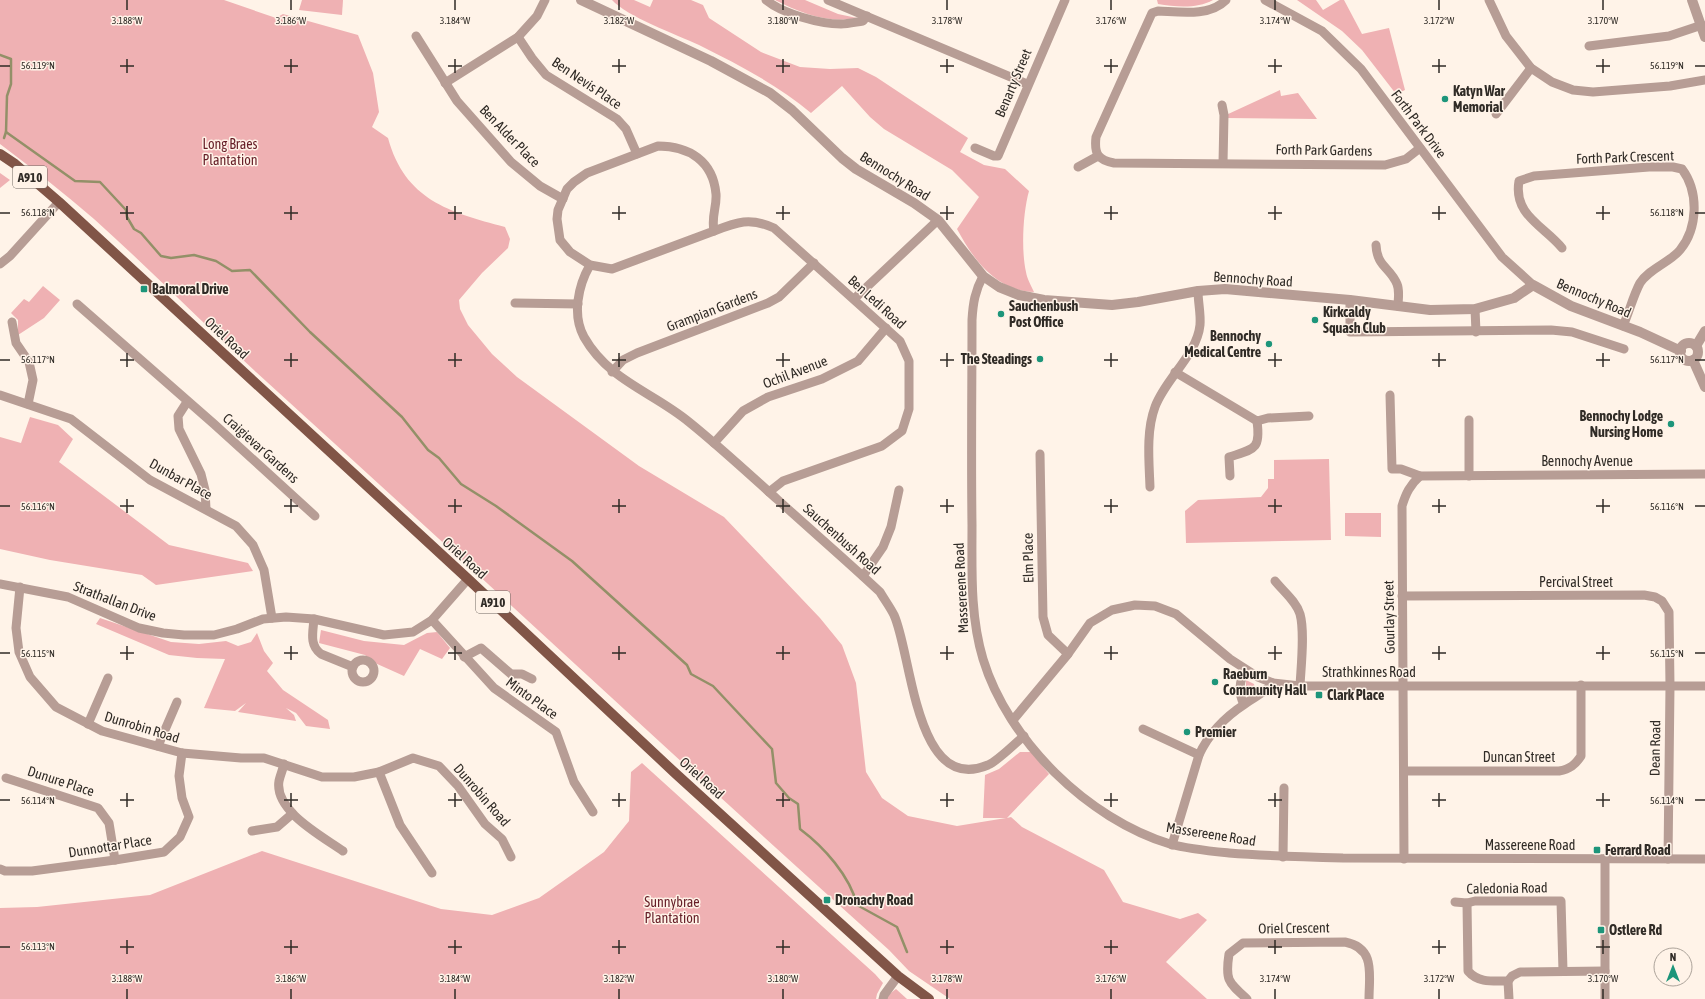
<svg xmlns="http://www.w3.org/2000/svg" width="1705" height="999" font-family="'Asap Condensed',sans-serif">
<rect width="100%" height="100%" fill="#fff3e8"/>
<g fill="#efb1b3">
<path d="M0,0h224l52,18 7,-4 75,21 15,38 6,39 -7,15 16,11c17,62 61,74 117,89l5,12 -2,9 -26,25 -23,27 1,9 8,16 24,29 25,23 122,89 85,51 96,101 22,27 14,38 10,89 16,26 26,18 49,10 49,-8h-23l2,-43 14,-6 21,-17h11l18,22 -42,44 4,-1 11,10 82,43 19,32 57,17 18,-6 9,7 -41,42 41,37h-257l-41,-28 -20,-21c-213,-191 -421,-386 -633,-578 -55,-50 -106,-103 -162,-153 -30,-26 -62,-51 -94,-75z"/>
<path d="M302,0h41l-1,15 -43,-5z"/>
<path d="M612,0h22l16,7 3,-7h38l12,5 6,13 52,34 39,15 30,2 28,-1 18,9 92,61 -8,14 24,13 21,4 24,22c-6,21 -8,59 -3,81 1,7 5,13 8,20 -38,-1 -61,-33 -77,-63l22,-32 -27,-27 -68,-41 -14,-12 -28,-31 -31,27c-33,-28 -74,-49 -112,-68 -22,-10 -73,-29 -87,-45z"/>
<path d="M775,0h30l33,14 19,4c-28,6 -57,-5 -82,-18z"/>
<path d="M1157,0h56c-16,9 -37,7 -55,4z"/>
<path d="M1297,0h19l7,10 17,-10h4l18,34 27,-6 16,62 -9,4 -34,-44 -20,-19z"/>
<path d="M1280,90l1,6 17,-3 19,26 -91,-1v-3z"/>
<path d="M0,173l10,7 -10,8z"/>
<path d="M43,286l17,14 -16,18 -26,17v-15l-7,-7 13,-14 5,3z"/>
<path d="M30,417l28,8 15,14 -14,23 110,83 79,18 5,8 -97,14 -14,-10 -92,-15 -50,-11v-112l21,6z"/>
<path d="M1329,459l2,81 -145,3 -1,-32 13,-11 63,-3 7,-9v-9h6v-19z"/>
<path d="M1345,513h36v24l-36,-1z"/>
<path d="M100,618l71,24 28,2 27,-3 12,5 13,-4 6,-9 7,18 9,12 -6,8 16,19 45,30 2,9 -24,-3 -10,-13 -10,-5 8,7 2,6 -58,-9 8,-9 -11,8 -31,-3 21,-49 -28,-1 -28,-3 -73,-31z"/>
<path d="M321,630l43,11 40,4 23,-12 10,-1 13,16 -8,11 -22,-10 -16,27 -29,-13 -10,-8 -46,-12z"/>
<path d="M1246,680l8,4 1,5 -9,6z"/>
<path d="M642,763l233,211 8,9 -6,11 -1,5h-876v-91l37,-1 113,-12 112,-44 179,58 51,6 47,-17 65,-46 25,-31 2,-49z"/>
<path d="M896,989l11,10h-20v-3z"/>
</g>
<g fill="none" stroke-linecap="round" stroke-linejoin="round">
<g stroke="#939068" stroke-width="2.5">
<path d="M0,55l11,4v25l-4,12 -1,36 69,49 25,1 26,28 1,7 7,12 7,4 20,23 10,2 23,-3 22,6 16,10 18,-1 60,62 92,85 26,33 11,8 22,26 35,22 76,55 115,104 4,9 22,12 59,63 4,34 13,15 9,6 2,25c24,18 50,47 57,76l40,22 10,25"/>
<path d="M4,138l2,-6"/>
</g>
<g stroke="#b79d95" stroke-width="9">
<path d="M766,0c17,14 54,24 75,24 7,0 15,-2 22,-3l4,-5"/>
<path d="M828,0l199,84"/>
<path d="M1226,0c-17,17 -46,12 -68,11l-6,2 -56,124c-2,17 2,23 18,26l271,2 21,-6 14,-11"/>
<path d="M1265,0l57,31 39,38 141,188 31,28"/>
<path d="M1489,0l17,36 25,32 21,14 21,8 20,2 77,-6 35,-6"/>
<path d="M416,36l41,65 54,61 29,24 23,13"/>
<path d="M518,37l14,21 14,17 71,44 9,10 11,25"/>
<path d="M1589,46l80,-10 33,-11"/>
<path d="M445,83l73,-46 19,-21 8,-16"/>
<path d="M1222,105l2,10 -1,48"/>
<path d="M1496,114l35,-46"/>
<path d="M658,146c31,0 55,15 58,48 1,13 -5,22 -2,37l-102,38 -22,-4 -20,-13 -10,-12 -3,-21 1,-9 9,-21 7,-7 13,-9z"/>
<path d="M975,148l19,8h4l67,-156"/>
<path d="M1078,167l20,-11"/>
<path d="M714,231c23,-9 36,-14 60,-3l126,113 9,20v48l-7,22 -20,15 -99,35 -14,11"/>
<path d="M1376,245c1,22 14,22 21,39 3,7 1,15 1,22"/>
<path d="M1562,248c-18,-22 -49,-33 -43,-67l15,-5 115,-9h24l9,2c17,23 16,59 -2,81 -11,13 -30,18 -40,33 -7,13 -11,30 -17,43"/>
<path d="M0,264l10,-8 49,-54"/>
<path d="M590,265c-12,21 -18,50 -6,72 25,44 69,55 105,85 31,25 60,52 89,78 34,31 68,60 102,92 4,7 10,15 14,23 18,39 21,181 94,150 11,-5 26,-21 36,-29"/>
<path d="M983,276c-8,15 -10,27 -11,44 0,68 -1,137 0,205 0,45 -2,91 11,134 25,82 105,160 187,185 18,5 39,7 59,9 38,3 76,4 114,5l362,1"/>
<path d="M854,299l84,-79"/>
<path d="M1350,300v32l201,-2 21,2 52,17"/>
<path d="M515,303l63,1"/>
<path d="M77,304l137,120 101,92"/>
<path d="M1475,309l1,23"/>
<path d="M12,322l4,21 13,19 4,18 -5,24"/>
<path d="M612,372l11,-12 14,-7 131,-50 11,-6 35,-34"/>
<path d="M1175,372l82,49 11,-3 41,-2"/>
<path d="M0,395l71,24 79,61 86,46 17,19 11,25 8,48"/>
<path d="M1390,395l2,74h9l19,7 285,-2"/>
<path d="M187,402l-9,14 1,13 22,45 4,16 1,19"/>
<path d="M1469,420v56"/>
<path d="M714,443l29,-32 25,-14 54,-18 36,-18 28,-33"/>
<path d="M1040,454l3,163 5,18 20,19"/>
<path d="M1230,476l-1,-19c25,-8 32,-7 28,-36"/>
<path d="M1150,487c-1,-26 -4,-56 5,-80 10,-28 42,-52 45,-82 1,-11 -2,-23 -2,-34"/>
<path d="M863,576l20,-29 8,-20 8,-37"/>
<path d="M1275,581c8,10 21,20 25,33 5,18 1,52 0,72"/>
<path d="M0,584l68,13 71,31 24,5 21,2h30l23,-6 26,-10 23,-2 28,2 70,16 29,-3 19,-12 36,-41"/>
<path d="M20,587l-4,41 3,24 11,25 26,30 46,24 80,22 59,5h23l58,19h32l25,-5 34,-14 26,8 19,20 27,38 17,15 9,18"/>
<path d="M1402,596l242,-1 11,2 7,4 7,11 1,74 -2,173"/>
<path d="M314,619c-1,13 -5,26 7,35l32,13"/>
<path d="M432,620l62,68 62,44 18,50 19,30"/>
<path d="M464,657l17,-9 30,26h11l10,5"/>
<circle cx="363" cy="671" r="11"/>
<path d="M1244,704c-6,-10 -5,-24 2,-34"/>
<path d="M1013,720l55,-66 22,-31 22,-13 23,-5 20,1 21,8 54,45 28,18 15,6 27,3h405"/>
<path d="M88,724l20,-46"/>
<path d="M1143,729l56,26"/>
<path d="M158,746l19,-44"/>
<path d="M284,764c-1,5 -4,12 -5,17 -5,30 43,55 64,70"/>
<path d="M1404,771h155c11,-2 16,-6 22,-15v-71"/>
<path d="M379,772l21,53 32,48"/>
<path d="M6,778l92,30 11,15 6,37"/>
<path d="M252,831l25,-4 15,-13"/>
<path d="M1172,845l27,-90c10,-22 26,-38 46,-51 9,-7 21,-12 28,-21"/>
<path d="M1283,857l1,-69"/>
<path d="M1404,859l-2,-353c4,-13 8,-21 18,-30"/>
<path d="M0,869l5,2h27l83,-11 49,-8 16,-15 9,-20 -7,-19 -3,-22 3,-23"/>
<path d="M1455,902l12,1 8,-2h86l2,70"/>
<path d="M1467,903l1,68c10,12 25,10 40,10l4,-5 8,-4 85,-1"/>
<path d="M1508,981l1,18"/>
<path d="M883,999l1,-4 14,-19"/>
<path d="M1247,999c-19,-17 -22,-19 -18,-45l14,-11 102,-1c31,6 24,33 24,57"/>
<path d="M1605,999v-140"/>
</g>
<g stroke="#b79d95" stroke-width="10">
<path d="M581,0l130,61 59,32 22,17 50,48 14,11 58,34 24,17 45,56 16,11 20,8 25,5 68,5 26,-3 60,-11 27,-2 125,11 80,10 45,-1 39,-11 19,-13 38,21 69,26 41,19"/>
<path d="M1692,0l13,37"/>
<circle cx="1689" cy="352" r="9"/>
<path d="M1696,346l9,-15"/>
<path d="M1693,360l12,27"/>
</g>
<path stroke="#815547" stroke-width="10" d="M0,154l15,10 44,38 409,377 207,194 223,203 31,23"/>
</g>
<path fill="none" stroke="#302b26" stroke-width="1.5" d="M127,0v10M291,0v10M455,0v10M619,0v10M783,0v10M947,0v10M1111,0v10M1275,0v10M1439,0v10M1603,0v10M127,59v14M291,59v14M455,59v14M619,59v14M783,59v14M947,59v14M1111,59v14M1275,59v14M1439,59v14M1603,59v14M0,66h10M120,66h14M284,66h14M448,66h14M612,66h14M776,66h14M940,66h14M1104,66h14M1268,66h14M1432,66h14M1596,66h14M1695,66h10M127,206v14M291,206v14M455,206v14M619,206v14M783,206v14M947,206v14M1111,206v14M1275,206v14M1439,206v14M1603,206v14M0,213h10M120,213h14M284,213h14M448,213h14M612,213h14M776,213h14M940,213h14M1104,213h14M1268,213h14M1432,213h14M1596,213h14M1695,213h10M127,353v14M291,353v14M455,353v14M619,353v14M783,353v14M947,353v14M1111,353v14M1275,353v14M1439,353v14M1603,353v14M0,360h10M120,360h14M284,360h14M448,360h14M612,360h14M776,360h14M940,360h14M1104,360h14M1268,360h14M1432,360h14M1596,360h14M1695,360h10M127,499v14M291,499v14M455,499v14M619,499v14M783,499v14M947,499v14M1111,499v14M1275,499v14M1439,499v14M1603,499v14M0,506h10M120,506h14M284,506h14M448,506h14M612,506h14M776,506h14M940,506h14M1104,506h14M1268,506h14M1432,506h14M1596,506h14M1695,506h10M127,646v14M291,646v14M455,646v14M619,646v14M783,646v14M947,646v14M1111,646v14M1275,646v14M1439,646v14M1603,646v14M0,653h10M120,653h14M284,653h14M448,653h14M612,653h14M776,653h14M940,653h14M1104,653h14M1268,653h14M1432,653h14M1596,653h14M1695,653h10M127,793v14M291,793v14M455,793v14M619,793v14M783,793v14M947,793v14M1111,793v14M1275,793v14M1439,793v14M1603,793v14M0,800h10M120,800h14M284,800h14M448,800h14M612,800h14M776,800h14M940,800h14M1104,800h14M1268,800h14M1432,800h14M1596,800h14M1695,800h10M127,940v14M291,940v14M455,940v14M619,940v14M783,940v14M947,940v14M1111,940v14M1275,940v14M1439,940v14M1603,940v14M0,947h10M120,947h14M284,947h14M448,947h14M612,947h14M776,947h14M940,947h14M1104,947h14M1268,947h14M1432,947h14M1596,947h14M127,989v10M291,989v10M455,989v10M619,989v10M783,989v10M947,989v10M1111,989v10M1275,989v10M1439,989v10M1603,989v10"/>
<g fill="#1d957a" stroke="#fff3e8" stroke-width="1.5">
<circle cx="1445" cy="99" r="4"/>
<rect x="140" y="285" width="8" height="8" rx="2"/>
<circle cx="1001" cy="314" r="4"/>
<circle cx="1315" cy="320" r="4"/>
<circle cx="1269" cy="344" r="4"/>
<circle cx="1040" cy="359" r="4"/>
<circle cx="1671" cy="424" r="4"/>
<circle cx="1215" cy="682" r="4"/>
<rect x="1315" y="691" width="8" height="8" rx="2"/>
<circle cx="1187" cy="732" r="4"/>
<rect x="1593" y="846" width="8" height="8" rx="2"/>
<rect x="823" y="896" width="8" height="8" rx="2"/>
<rect x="1597" y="926" width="8" height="8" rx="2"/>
</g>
<g text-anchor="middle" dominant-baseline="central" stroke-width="3" stroke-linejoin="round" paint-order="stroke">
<g fill="#fff3e8" stroke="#6e6760" stroke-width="1">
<rect x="13" y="166" width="34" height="22" rx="3"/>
<rect x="476" y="591" width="34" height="22" rx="3"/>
</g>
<g font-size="13" font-weight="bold" fill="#302b26">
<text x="30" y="177">A910</text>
<text x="493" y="602">A910</text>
</g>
<g font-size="14" fill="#302b26" stroke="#fff3e8">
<text transform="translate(587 83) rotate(34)">Ben Nevis Place</text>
<text transform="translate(1013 83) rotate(-67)">Benarty Street</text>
<text transform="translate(1419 124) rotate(53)">Forth Park Drive</text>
<text transform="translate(510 136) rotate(46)">Ben Alder Place</text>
<text transform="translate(1324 150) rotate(1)">Forth Park Gardens</text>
<text transform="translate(1625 157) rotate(-2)">Forth Park Crescent</text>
<text transform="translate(895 176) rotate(32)">Bennochy Road</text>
<text transform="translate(1253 279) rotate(4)">Bennochy Road</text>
<text transform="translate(1594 298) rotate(23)">Bennochy Road</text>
<text transform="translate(877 302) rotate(42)">Ben Ledi Road</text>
<text transform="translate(712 310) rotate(-21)">Grampian Gardens</text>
<text transform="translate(227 338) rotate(43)">Oriel Road</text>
<text transform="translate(795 372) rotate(-21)">Ochil Avenue</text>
<text transform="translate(261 448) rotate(42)">Craigievar Gardens</text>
<text x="1587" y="461">Bennochy Avenue</text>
<text transform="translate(181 479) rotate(29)">Dunbar Place</text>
<text transform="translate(842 539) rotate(42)">Sauchenbush Road</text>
<text transform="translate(465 558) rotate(42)">Oriel Road</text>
<text transform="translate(1028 558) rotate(-91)">Elm Place</text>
<text x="1576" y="582">Percival Street</text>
<text transform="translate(961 588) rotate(-93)">Massereene Road</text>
<text transform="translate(115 601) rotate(21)">Strathallan Drive</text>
<text transform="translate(1389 617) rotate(-91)">Gourlay Street</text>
<text x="1369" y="672">Strathkinnes Road</text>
<text transform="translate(532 698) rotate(36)">Minto Place</text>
<text transform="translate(142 727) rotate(17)">Dunrobin Road</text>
<text transform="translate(1655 748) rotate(-89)">Dean Road</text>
<text x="1519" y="757">Duncan Street</text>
<text transform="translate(702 778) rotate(42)">Oriel Road</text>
<text transform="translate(61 781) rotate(18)">Dunure Place</text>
<text transform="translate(482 795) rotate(49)">Dunrobin Road</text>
<text transform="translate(1211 834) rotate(9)">Massereene Road</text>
<text x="1530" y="845">Massereene Road</text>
<text transform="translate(110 846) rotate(-9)">Dunnottar Place</text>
<text transform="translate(1507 888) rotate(-1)">Caledonia Road</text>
<text transform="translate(1294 928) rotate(-1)">Oriel Crescent</text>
</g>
<g font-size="14" font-weight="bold" fill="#302b26" stroke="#fff3e8" text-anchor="start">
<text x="1453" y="91">Katyn War<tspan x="1453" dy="16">Memorial</tspan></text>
<text x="152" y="289">Balmoral Drive</text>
<text x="1009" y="306">Sauchenbush<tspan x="1009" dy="16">Post Office</tspan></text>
<text x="1323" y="312">Kirkcaldy<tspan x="1323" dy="16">Squash Club</tspan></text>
<text x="1261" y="336" text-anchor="end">Bennochy<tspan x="1261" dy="16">Medical Centre</tspan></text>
<text x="1032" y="359" text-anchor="end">The Steadings</text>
<text x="1663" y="416" text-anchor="end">Bennochy Lodge<tspan x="1663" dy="16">Nursing Home</tspan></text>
<text x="1223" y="674">Raeburn<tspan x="1223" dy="16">Community Hall</tspan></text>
<text x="1327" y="695">Clark Place</text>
<text x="1195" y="732">Premier</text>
<text x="1605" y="850">Ferrard Road</text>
<text x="835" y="900">Dronachy Road</text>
<text x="1609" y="930">Ostlere Rd</text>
</g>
<g font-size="14" fill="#661e27" stroke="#fff3e8">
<text x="230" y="144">Long Braes<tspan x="230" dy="16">Plantation</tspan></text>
<text x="672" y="902">Sunnybrae<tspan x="672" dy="16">Plantation</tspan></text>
</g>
</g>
<g font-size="10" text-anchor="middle" fill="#302b26" stroke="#fff3e8" stroke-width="3" stroke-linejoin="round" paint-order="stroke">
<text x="127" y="24">3.188°W</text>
<text x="291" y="24">3.186°W</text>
<text x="455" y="24">3.184°W</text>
<text x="619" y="24">3.182°W</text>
<text x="783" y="24">3.180°W</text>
<text x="947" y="24">3.178°W</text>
<text x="1111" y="24">3.176°W</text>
<text x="1275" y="24">3.174°W</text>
<text x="1439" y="24">3.172°W</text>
<text x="1603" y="24">3.170°W</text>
<text x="38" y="69">56.119°N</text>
<text x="1667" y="69">56.119°N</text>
<text x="38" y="216">56.118°N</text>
<text x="1667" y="216">56.118°N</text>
<text x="38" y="363">56.117°N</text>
<text x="1667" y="363">56.117°N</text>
<text x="38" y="510">56.116°N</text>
<text x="1667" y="510">56.116°N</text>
<text x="38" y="657">56.115°N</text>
<text x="1667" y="657">56.115°N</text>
<text x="38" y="804">56.114°N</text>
<text x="1667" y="804">56.114°N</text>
<text x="38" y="950">56.113°N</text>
<text x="127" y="982">3.188°W</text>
<text x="291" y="982">3.186°W</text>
<text x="455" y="982">3.184°W</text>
<text x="619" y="982">3.182°W</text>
<text x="783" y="982">3.180°W</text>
<text x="947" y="982">3.178°W</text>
<text x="1111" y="982">3.176°W</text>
<text x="1275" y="982">3.174°W</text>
<text x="1439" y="982">3.172°W</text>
<text x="1603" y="982">3.170°W</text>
</g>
<g transform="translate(1673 967)"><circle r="19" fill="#fff3e8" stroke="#aca39a"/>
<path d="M0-3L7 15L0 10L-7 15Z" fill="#1d957a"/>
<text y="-6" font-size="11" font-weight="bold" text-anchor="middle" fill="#302b26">N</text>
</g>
</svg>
